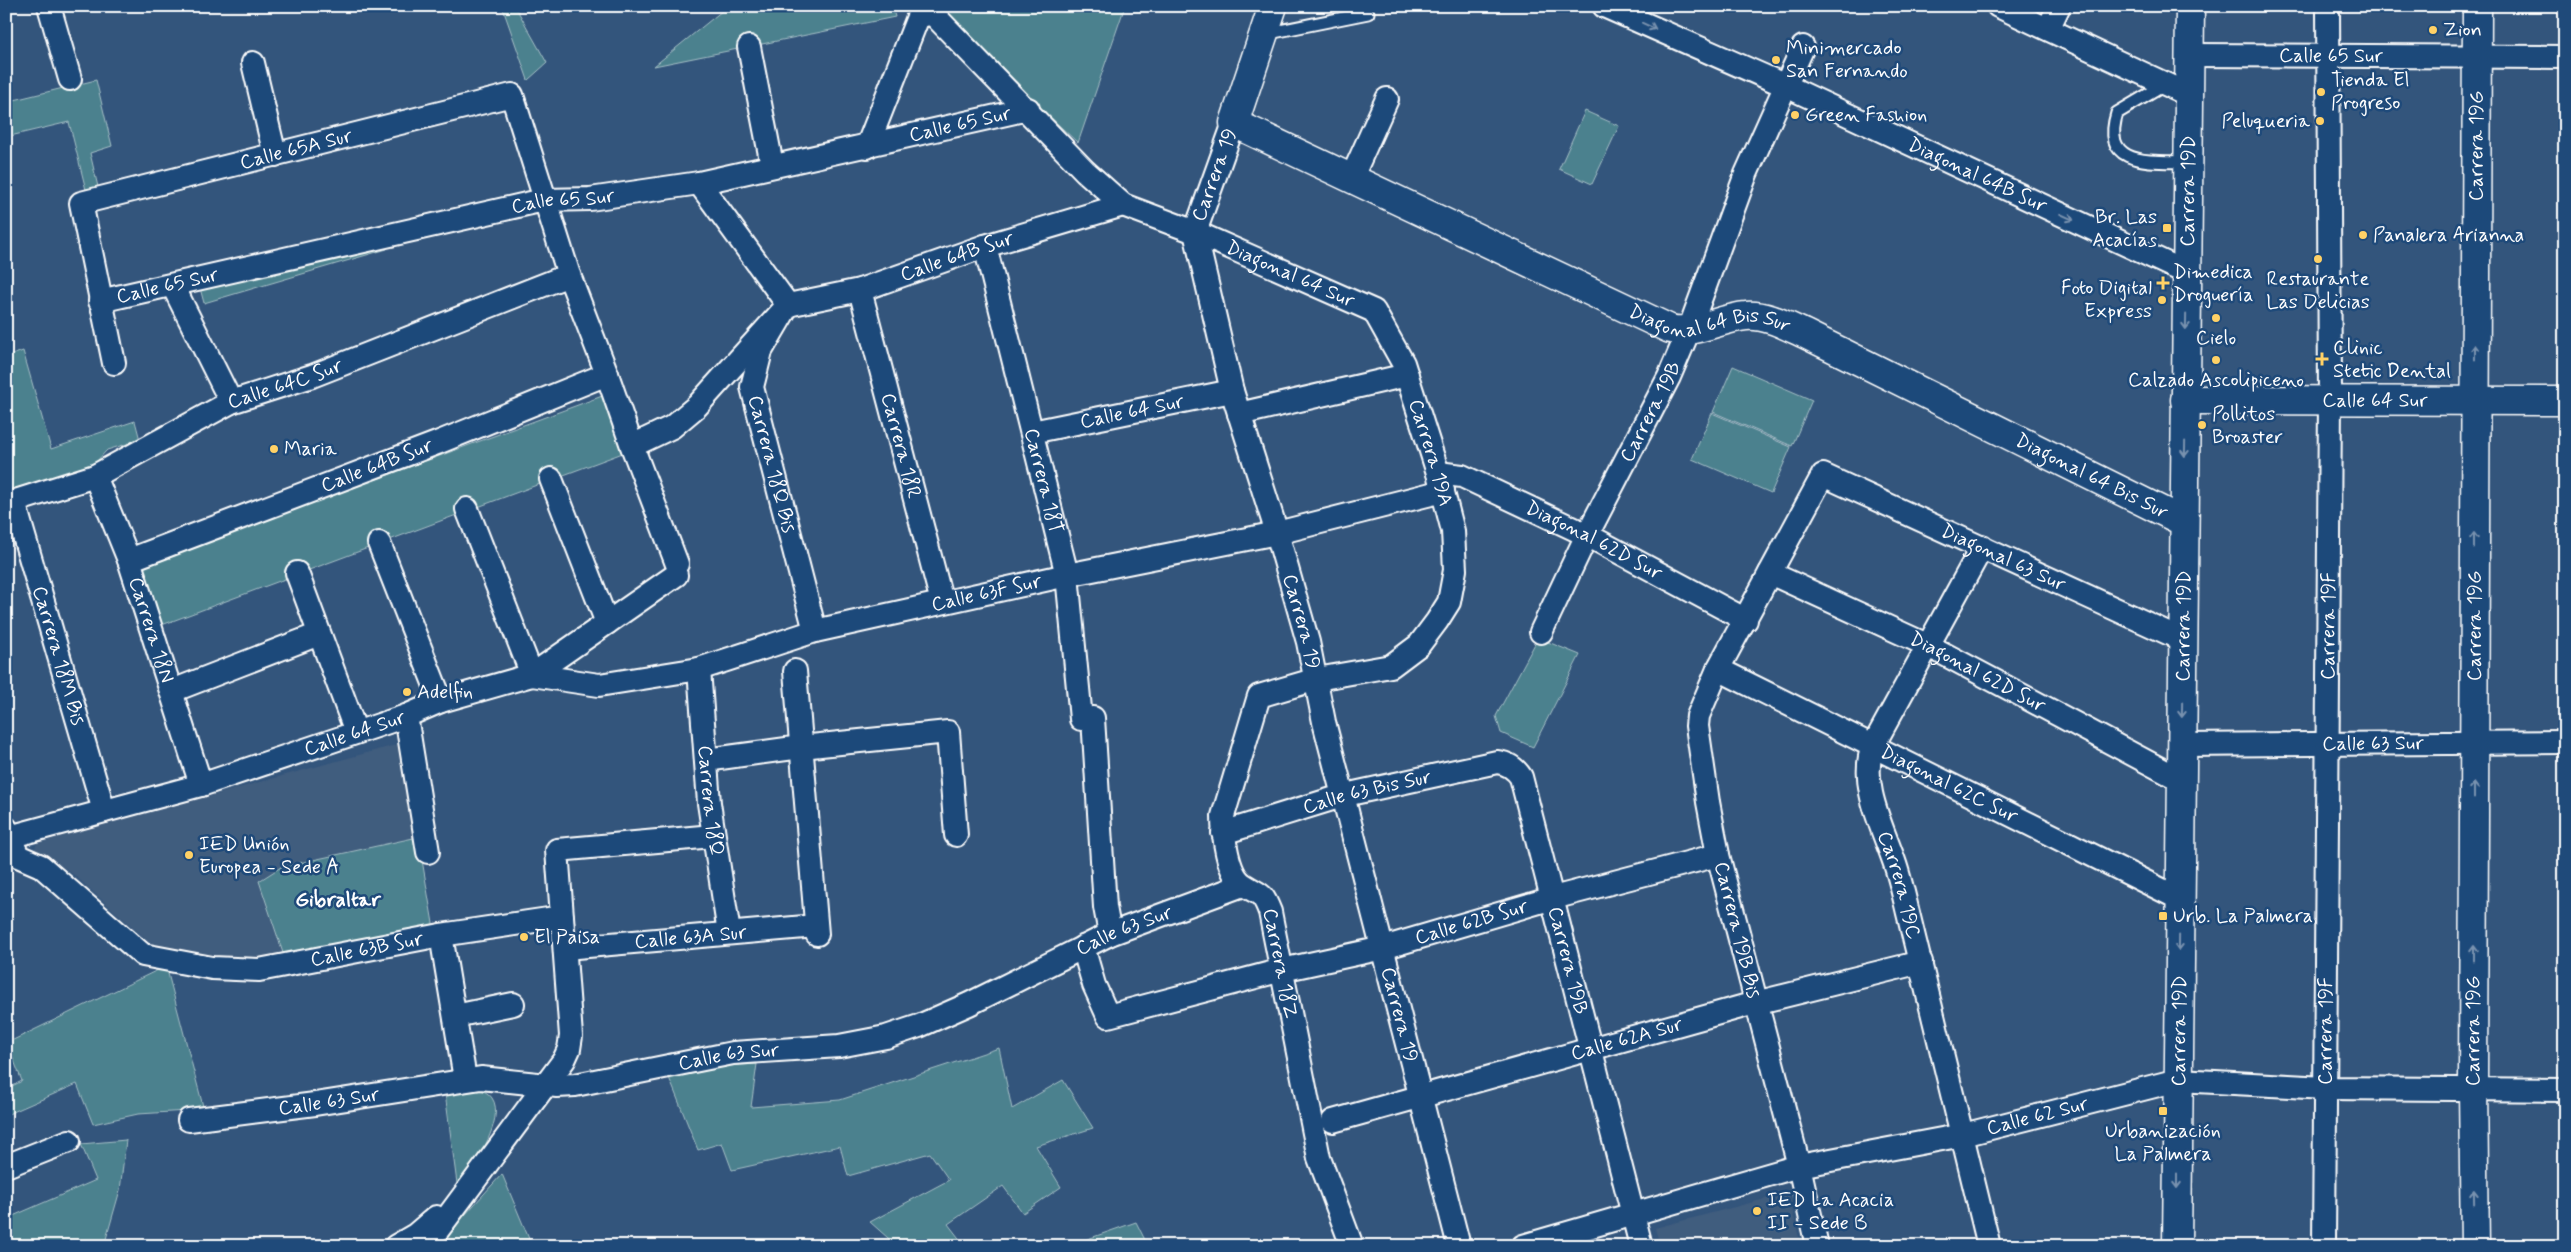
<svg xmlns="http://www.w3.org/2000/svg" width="2571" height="1252" font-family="Mynerve,sans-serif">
<rect width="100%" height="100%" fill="#33557c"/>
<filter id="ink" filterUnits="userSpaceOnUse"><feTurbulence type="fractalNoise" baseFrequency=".02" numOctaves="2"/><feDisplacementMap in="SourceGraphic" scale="10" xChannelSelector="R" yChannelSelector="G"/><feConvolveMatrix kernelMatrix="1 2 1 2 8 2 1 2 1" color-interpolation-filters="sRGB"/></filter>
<g filter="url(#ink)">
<g fill="#415d7e">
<path d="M403,743l15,94 -137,30 -22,14 26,78 -36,4 -87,-13 -15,-10 -73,-65 -22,-16 -18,-8 3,-8z"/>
<path d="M1788,1193l13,53h-141l-5,-18z"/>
</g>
<g fill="#4c818e" stroke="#a6c0c6">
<path d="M502,6h13l32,57 -19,17z"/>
<path d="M728,6h164l3,11 -241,49z"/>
<path d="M958,6h167l-47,137 -140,-131z"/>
<path d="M96,80l16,66 -22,7 8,34 -12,3 -17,-68 -63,15v-35z"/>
<path d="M1585,111l34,15 -27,58 -33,-15z"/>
<path d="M385,243l2,6 -183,54 -4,-15z"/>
<path d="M23,351l28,98 84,-28 5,19 -33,10 -22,24 -79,24v-141z"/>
<path d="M1733,366l79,34 -20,46 -79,-34z"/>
<path d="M605,395l23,56 -469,175 -21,-59z"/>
<path d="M1712,413l79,34 -20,46 -79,-34z"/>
<path d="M1538,638l42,17 -47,92 -32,-14 -5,-17z"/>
<path d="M418,837l16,92 -149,30 -26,-78 22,-14z"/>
<path d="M166,966l38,144 -66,4 -45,10 -16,-40 -71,31v-26l16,-8 -15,-38z"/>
<path d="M999,1048l13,61 51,-29 30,48 -57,18 25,41 -38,26 -20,-27 -55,38 17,22h-68l-27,-24 79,-42 -19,-27 -82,23 -8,-30 -108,24 -10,-27 -24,7 -32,-80 91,-6 -6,43 89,-7z"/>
<path d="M480,1088c3,3 10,6 12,10 15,21 -22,75 -34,93l-13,-98z"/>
<path d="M126,1140l-6,50 -16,56h-98v-27l90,-39 -15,-36z"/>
<path d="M502,1174l30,72h-81l-5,-10z"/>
<path d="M1136,1222l12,24h-64l-2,-5z"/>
</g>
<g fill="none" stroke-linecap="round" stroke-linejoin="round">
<g stroke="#fff" stroke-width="15">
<g id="service">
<path d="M1264,34l104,-21"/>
<path d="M2166,84l-49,29c-17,55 35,48 71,49"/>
</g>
</g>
<g stroke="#fff" stroke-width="26">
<g id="minor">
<path d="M49,6l21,73"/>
<path id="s1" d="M928,6l4,7 153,158 38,34 72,27 179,79 29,52 35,110 15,58 2,39 -6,32 -12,19 -18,24 -28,21 -74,13 -58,17 -36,120c0,18 4,59 21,69 17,11 18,6 26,27l49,246 33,88"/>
<path id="s2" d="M1604,6l180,79 403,188"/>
<path d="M1998,6l191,89"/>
<path d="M2048,29l11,-23"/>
<path d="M749,47l23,118"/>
<path id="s3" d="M2189,55l376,2"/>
<path d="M253,63l22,92"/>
<path id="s4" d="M1234,123l-39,109 37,159 45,142 31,109 16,80 135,524"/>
<path d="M867,147l51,-130 14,-4"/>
<path d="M1351,179l36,-80"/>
<path id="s5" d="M699,183l89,122 -27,46 -9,36 63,244"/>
<path id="s6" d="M985,246l82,329 14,144"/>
<path d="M173,286l58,116"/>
<path id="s7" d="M860,290l82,312"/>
<path id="s8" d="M100,301l444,-101 46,-1 109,-16 329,-74"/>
<path id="s9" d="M114,363l-33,-160 431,-108 57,180 38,99 -170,69 -308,117"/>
<path d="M607,374l25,72 45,118"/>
<path d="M1239,414l168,-39"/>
<path id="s10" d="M1032,432l200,-41"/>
<path id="s11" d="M632,446l40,-19 25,-21 91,-101 72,-15 125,-44 138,-41"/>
<path id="s12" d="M1438,473l24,3 125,59 159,85"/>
<path id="s13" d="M95,476l34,84 72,225"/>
<path d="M551,479l56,144"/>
<path id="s14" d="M14,502l90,309"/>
<path id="s15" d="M6,504l89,-28 136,-74 81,-26 257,-101"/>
<path id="s16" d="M467,509l65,166 67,10 100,-16 116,-38 252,-56 210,-42 166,-42"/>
<path d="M379,543l62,158"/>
<path id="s17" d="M1982,547l-109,199c-14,37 9,80 21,115 6,17 10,35 14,52l81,333"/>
<path d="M297,573l59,159"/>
<path id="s18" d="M1770,573l159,73 252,134"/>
<path id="s19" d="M1541,632l46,-97 82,-158 20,-47 57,-156 57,-127"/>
<path id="s20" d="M699,669l10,134 20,130"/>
<path id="s21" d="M1718,669l462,230"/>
<path d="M795,671l22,263"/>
<path d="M172,691l147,-57"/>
<path d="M406,716l22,136"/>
<path d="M1093,718l12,189 5,27"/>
<path id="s22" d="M2182,745l383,-3"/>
<path d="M706,760l95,-13 147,-15 8,103"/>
<path id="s23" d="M6,828l12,28 23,10 102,89 69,13 47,2 182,-35 121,-18"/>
<path id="s24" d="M1223,833l122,-38 152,-33c11,1 18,6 24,15l120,469"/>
<path id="s25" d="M9,837l192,-52 205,-69 35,-15 91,-26 144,-100"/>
<path d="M441,935l24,144"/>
<path id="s26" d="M1083,947l11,38 14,31 174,-46 101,-22 170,-50 165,-43"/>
<path id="s27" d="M565,948l251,-22"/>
<path d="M455,1016l58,-12"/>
<path id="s28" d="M189,1120l126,-16 166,-26 76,8 18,-1 158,-32 106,-7 47,-9 33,-11 50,-22 141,-70 133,-49"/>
<path id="s29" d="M1333,1121l422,-118 166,-41"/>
<path d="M6,1166l63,-25"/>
<path d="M396,1246l19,-11 21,-18"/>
<path d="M426,1246l138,-186 5,-11 2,-13 -14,-186 156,-14"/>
<path id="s30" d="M1523,1246l276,-80 164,-31 215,-55 147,8 240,2"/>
<path id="s31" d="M1817,1246l-18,-80 -81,-311 -10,-53 -11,-76 1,-10 20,-47 105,-194 360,165"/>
<path id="s32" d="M2324,1246l6,-847 -2,-393"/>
</g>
</g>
<g stroke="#fff" stroke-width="31">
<g id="tertiary">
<path id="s33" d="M1273,6l-39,117 436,206c25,6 50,-11 76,-13 20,-2 41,10 59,18l379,188"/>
<path id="s34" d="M2185,400l380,1"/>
<path id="s35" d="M2177,1246l13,-1240"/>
<path id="s36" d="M2475,1246l-2,-157 4,-1083"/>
</g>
</g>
<use href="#service" stroke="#1f4a7a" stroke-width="11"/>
<use href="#minor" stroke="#1f4a7a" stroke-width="22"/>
<use href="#tertiary" stroke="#1f4a7a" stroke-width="28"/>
</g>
<defs><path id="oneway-shaft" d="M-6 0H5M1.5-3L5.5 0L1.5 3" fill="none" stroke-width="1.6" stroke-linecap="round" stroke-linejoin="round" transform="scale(1.25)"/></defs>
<g stroke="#7992af">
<use href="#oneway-shaft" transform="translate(1649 26) rotate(24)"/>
<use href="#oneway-shaft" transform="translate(2067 217) rotate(25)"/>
<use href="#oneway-shaft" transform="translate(2186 322) rotate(91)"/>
<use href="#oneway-shaft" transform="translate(2475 352) rotate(-90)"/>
<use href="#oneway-shaft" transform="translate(2185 449) rotate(91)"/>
<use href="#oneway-shaft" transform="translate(2474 540) rotate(-90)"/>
<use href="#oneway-shaft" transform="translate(2182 710) rotate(91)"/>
<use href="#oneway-shaft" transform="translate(2474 790) rotate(-90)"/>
<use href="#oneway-shaft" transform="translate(2179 943) rotate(91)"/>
<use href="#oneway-shaft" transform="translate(2474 953) rotate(-90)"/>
<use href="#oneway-shaft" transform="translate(2177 1181) rotate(90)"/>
<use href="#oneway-shaft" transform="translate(2474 1197) rotate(-91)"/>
</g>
</g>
<g fill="#ffd166" stroke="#1f4a7a" stroke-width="2">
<circle cx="2433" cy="30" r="5"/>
<circle cx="1776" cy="60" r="5"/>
<circle cx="2321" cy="92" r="5"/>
<circle cx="1795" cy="115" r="5"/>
<circle cx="2320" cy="121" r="5"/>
<rect x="2162" y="223" width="10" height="10" rx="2.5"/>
<circle cx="2363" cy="235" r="5"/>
<circle cx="2318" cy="259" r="5"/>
<path d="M2160.5 275.5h5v5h5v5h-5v5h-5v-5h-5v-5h5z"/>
<circle cx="2162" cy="300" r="5"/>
<circle cx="2216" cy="318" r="5"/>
<path d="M2319.5 351.5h5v5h5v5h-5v5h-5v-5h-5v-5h5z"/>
<circle cx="2216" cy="360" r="5"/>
<circle cx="2202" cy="425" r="5"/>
<circle cx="274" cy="449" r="5"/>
<circle cx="407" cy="692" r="5"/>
<circle cx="189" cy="855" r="5"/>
<rect x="2158" y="911" width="10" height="10" rx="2.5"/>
<circle cx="524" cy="937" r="5"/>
<rect x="2158" y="1106" width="10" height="10" rx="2.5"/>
<circle cx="1757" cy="1211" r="5"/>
</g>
<g text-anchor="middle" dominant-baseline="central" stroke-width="5" stroke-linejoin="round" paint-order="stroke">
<g font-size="20" fill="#fff" stroke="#1f4a7a" text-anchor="start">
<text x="2443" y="30">Zion</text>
<text x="1786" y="48">Minimercado<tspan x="1786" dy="23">San Fernando</tspan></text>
<text x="2331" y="80">Tienda El<tspan x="2331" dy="23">Progreso</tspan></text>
<text x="1805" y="115">Green Fashion</text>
<text x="2310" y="121" text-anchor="end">Peluqueria</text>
<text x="2157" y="217" text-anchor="end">Br. Las<tspan x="2157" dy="23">Acacías</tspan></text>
<text x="2373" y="235">Panalera Arianna</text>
<text x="2173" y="272">Dimedica<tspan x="2173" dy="23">Droguería</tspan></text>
<text x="2318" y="279" text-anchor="middle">Restaurante<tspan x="2318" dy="23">Las Delicias</tspan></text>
<text x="2152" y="288" text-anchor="end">Foto Digital<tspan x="2152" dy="23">Express</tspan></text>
<text x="2216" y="338" text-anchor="middle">Cielo</text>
<text x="2333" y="348">Clinic<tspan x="2333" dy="23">Stetic Dental</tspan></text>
<text x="2216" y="380" text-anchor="middle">Calzado Ascolipiceno</text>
<text x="2212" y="414">Pollitos<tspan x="2212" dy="23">Broaster</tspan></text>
<text x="284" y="449">Maria</text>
<text x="417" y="692">Adelfin</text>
<text x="199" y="844">IED Unión<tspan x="199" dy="23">Europea - Sede A</tspan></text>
<text x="2173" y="916">Urb. La Palmera</text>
<text x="534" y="937">El Paisa</text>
<text x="2163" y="1131" text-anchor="middle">Urbanización<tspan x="2163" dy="23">La Palmera</tspan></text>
<text x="1767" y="1200">IED La Acacia<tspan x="1767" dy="23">II - Sede B</tspan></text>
</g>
<g font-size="20" fill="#fff" stroke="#1f4a7a">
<text stroke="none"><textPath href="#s3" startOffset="142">Calle 65 Sur</textPath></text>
<text stroke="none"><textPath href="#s8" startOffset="879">Calle 65 Sur</textPath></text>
<text stroke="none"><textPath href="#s36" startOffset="1100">Carrera 19G</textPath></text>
<text stroke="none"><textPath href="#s9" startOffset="385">Calle 65A Sur</textPath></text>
<text transform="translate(1215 175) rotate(-70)">Carrera 19</text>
<text stroke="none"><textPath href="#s2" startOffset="410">Diagonal 64B Sur</textPath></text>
<text stroke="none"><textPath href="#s35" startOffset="1055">Carrera 19D</textPath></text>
<text stroke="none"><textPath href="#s8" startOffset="474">Calle 65 Sur</textPath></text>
<text stroke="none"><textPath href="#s11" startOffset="389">Calle 64B Sur</textPath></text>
<text stroke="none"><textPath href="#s1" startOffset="460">Diagonal 64 Sur</textPath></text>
<text stroke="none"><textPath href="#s8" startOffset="69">Calle 65 Sur</textPath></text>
<text stroke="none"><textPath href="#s33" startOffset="645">Diagonal 64 Bis Sur</textPath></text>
<text stroke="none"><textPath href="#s15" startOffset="305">Calle 64C Sur</textPath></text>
<text stroke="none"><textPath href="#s34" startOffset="190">Calle 64 Sur</textPath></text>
<text stroke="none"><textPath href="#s10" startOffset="102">Calle 64 Sur</textPath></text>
<text stroke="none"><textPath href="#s19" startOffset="246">Carrera 19B</textPath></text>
<text stroke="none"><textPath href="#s7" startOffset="161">Carrera 18R</textPath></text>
<text stroke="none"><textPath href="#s1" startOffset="705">Carrera 19A</textPath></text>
<text stroke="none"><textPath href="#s5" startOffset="321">Carrera 18Q Bis</textPath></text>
<text transform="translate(377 466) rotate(-21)">Calle 64B Sur</text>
<text stroke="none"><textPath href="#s33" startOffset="1066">Diagonal 64 Bis Sur</textPath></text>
<text stroke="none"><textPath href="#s6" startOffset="242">Carrera 18T</textPath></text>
<text stroke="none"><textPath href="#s12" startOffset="171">Diagonal 62D Sur</textPath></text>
<text stroke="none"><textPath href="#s31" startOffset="1014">Diagonal 63 Sur</textPath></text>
<text stroke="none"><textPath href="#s16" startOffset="645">Calle 63F Sur</textPath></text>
<text stroke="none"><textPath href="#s4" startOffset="520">Carrera 19</textPath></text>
<text stroke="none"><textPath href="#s35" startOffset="620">Carrera 19D</textPath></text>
<text stroke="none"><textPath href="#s32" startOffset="620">Carrera 19F</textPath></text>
<text stroke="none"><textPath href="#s36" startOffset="620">Carrera 19G</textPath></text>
<text stroke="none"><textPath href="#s13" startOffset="164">Carrera 18N</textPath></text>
<text stroke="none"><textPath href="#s14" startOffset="160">Carrera 18M Bis</textPath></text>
<text stroke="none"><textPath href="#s18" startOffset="230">Diagonal 62D Sur</textPath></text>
<text stroke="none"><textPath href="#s25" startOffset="361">Calle 64 Sur</textPath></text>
<text stroke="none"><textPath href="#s22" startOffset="191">Calle 63 Sur</textPath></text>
<text stroke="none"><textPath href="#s21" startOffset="258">Diagonal 62C Sur</textPath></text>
<text stroke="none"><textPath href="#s24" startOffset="150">Calle 63 Bis Sur</textPath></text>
<text stroke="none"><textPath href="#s20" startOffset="132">Carrera 18Q</textPath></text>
<text stroke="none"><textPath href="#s17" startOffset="371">Carrera 19C</textPath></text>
<text stroke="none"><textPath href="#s26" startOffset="449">Calle 62B Sur</textPath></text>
<text transform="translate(1737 930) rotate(76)">Carrera 19B Bis</text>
<text stroke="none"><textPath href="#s28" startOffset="966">Calle 63 Sur</textPath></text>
<text stroke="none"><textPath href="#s27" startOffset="126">Calle 63A Sur</textPath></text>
<text stroke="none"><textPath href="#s23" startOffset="418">Calle 63B Sur</textPath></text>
<text stroke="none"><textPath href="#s24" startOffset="502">Carrera 19B</textPath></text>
<text stroke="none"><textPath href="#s1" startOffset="1372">Carrera 18Z</textPath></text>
<text stroke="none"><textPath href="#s4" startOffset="925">Carrera 19</textPath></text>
<text stroke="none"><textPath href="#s35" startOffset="215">Carrera 19D</textPath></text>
<text stroke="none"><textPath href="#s32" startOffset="215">Carrera 19F</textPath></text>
<text stroke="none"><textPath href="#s36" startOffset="215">Carrera 19G</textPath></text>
<text stroke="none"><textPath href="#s29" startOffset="305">Calle 62A Sur</textPath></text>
<text stroke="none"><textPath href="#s28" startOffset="546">Calle 63 Sur</textPath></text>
<text stroke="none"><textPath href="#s28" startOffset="141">Calle 63 Sur</textPath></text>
<text stroke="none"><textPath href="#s30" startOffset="531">Calle 62 Sur</textPath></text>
</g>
<g font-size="21" font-weight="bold" fill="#fff" stroke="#1f4a7a">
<text x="338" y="900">Gibraltar</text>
</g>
</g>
<rect width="2571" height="1252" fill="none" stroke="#1f4a7a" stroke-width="25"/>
<rect x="12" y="12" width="2546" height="1227" fill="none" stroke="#fff" stroke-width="2" filter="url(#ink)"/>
</svg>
